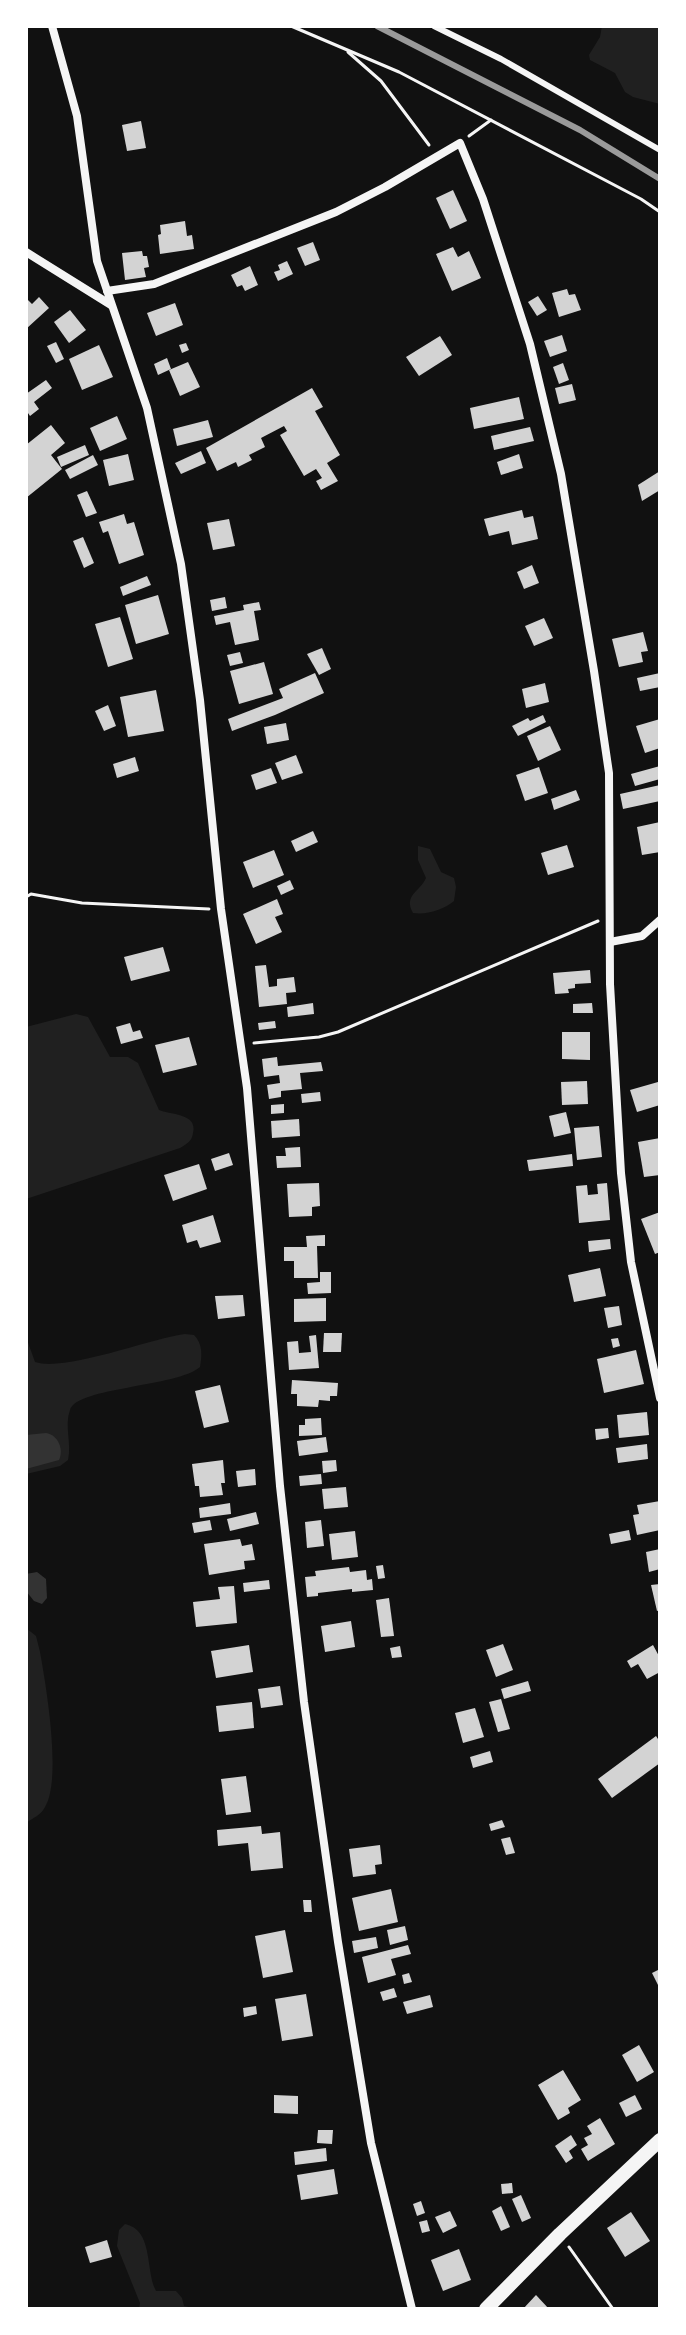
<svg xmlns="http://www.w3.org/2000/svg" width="686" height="2335" font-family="'Fira Sans',sans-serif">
<rect width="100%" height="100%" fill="#111"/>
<g fill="#202020">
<path d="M602,26h58v78l-27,-7 -8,-5 -10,-19 -25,-13 -1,-5 11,-18z"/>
<path d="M418,846l12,3 11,23 13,6 2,9 -2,14c-11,9 -27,14 -41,12 -10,-18 7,-21 13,-35l-8,-18z"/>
<path d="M76,1014l12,3 22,40h18l10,6 21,47c11,5 39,3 34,23 -1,8 -6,11 -13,15l-154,51v-172z"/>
<path d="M185,1334l9,1c9,9 8,21 6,32 -23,20 -123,20 -130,43 -6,16 2,33 -2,50l-8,6 -34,8v-137l9,25c30,10 114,-23 150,-28z"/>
<path d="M26,1628l10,8 4,16c6,33 22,127 5,155 -4,8 -12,11 -19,16z"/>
<path d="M125,2224c29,6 20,47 31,67h20l6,7 2,8 14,3h-59l1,-6 -23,-57 2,-16z"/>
</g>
<g fill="#333">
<path d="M46,1433c12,2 18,16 13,27l-33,9v-34z"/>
<path d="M37,1572l9,7 1,19 -5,6 -8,-3 -8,-10v-17z"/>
</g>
<g fill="#d3d3d3">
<path d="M141,121l5,27 -19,3 -5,-26z"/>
<path d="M453,190l14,31 -17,8 -14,-31z"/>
<path d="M185,221l2,15 5,-1 2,14 -34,5 -2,-19 3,-1 -1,-9z"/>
<path d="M313,242l7,18 -15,6 -8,-18z"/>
<path d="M453,247l5,10 11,-6 12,27 -29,13 -16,-37z"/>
<path d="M142,251l1,5h4l2,11 -5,1 2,9 -21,3 -3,-27z"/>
<path d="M287,261l6,13 -15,7 -4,-9 6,-2 -2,-5z"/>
<path d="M250,266l8,19 -13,6 -3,-6 -5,2 -6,-12z"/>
<path d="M567,289l2,6 6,-1 6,16 -22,7 -7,-24z"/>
<path d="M538,296l9,14 -10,6 -9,-14z"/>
<path d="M39,297l10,11 -23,21v-31l6,6z"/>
<path d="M175,303l8,22 -27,11 -9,-23z"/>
<path d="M70,310l16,20 -17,13 -15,-21z"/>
<path d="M562,335l5,16 -17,6 -6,-16z"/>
<path d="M440,336l12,19 -33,21 -13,-19z"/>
<path d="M56,342l8,17 -8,4 -9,-17z"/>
<path d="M186,343l3,7 -7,3 -3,-8z"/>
<path d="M99,345l14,32 -31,13 -13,-31z"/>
<path d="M167,358l4,11 -13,6 -4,-11z"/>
<path d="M188,362l12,25 -20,9 -11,-26z"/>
<path d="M563,363l6,17 -10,4 -6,-17z"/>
<path d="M46,380l6,8 -18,14 5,7 -9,7 -4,-6v-16z"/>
<path d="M572,384l4,16 -17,4 -4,-16z"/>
<path d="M312,388l11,19 -8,4 25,44 -13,8 11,18 -17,9 -5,-9 6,-3 -6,-9 -12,7 -24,-41 7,-4 -3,-5 -23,12 4,9 -16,8 3,5 -14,7 -2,-5 -19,9 -11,-23z"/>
<path d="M519,397l5,22 -50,10 -4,-21z"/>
<path d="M117,416l10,23 -27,12 -10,-23z"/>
<path d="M208,420l5,17 -36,9 -4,-17z"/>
<path d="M51,425l14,18 -14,12 11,14 -36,29v-53z"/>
<path d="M530,427l4,14 -40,9 -3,-14z"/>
<path d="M85,445l4,10 -28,12 -4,-10z"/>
<path d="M201,451l5,12 -25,11 -6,-11z"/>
<path d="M128,454l6,26 -25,6 -6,-26z"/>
<path d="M519,454l4,14 -22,7 -4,-13z"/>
<path d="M93,455l5,10 -28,14 -5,-9z"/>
<path d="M660,471v19l-18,11 -4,-16z"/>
<path d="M87,491l10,22 -11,4 -9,-22z"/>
<path d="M522,510l2,8 9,-2 5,23 -26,6 -3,-14 -20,5 -5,-17z"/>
<path d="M124,514l3,10 7,-2 10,33 -25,9 -11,-33 -5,2 -4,-11z"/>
<path d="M229,519l6,27 -22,4 -6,-27z"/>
<path d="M83,537l11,26 -10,5 -11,-27z"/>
<path d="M532,565l7,18 -15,6 -7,-17z"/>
<path d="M147,576l4,9 -28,11 -3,-9z"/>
<path d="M158,595l11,39 -33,10 -11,-39z"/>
<path d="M225,597l2,11 -15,3 -2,-11z"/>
<path d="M259,602l2,8 -7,1 5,29 -24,5 -5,-23 -14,3 -2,-9 30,-6 -1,-5z"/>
<path d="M120,617l13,42 -25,8 -13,-43z"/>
<path d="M544,618l9,20 -19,8 -9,-20z"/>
<path d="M643,632l5,19 -7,1 2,10 -24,5 -7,-28z"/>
<path d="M322,648l9,21 -12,6 -12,-21z"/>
<path d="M240,652l3,11 -13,3 -3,-11z"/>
<path d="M264,662l9,32 -34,10 -9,-33z"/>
<path d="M315,673l9,20 -49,22 -43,16 -4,-12 55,-21 -4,-9z"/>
<path d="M660,673v14l-20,4 -3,-13z"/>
<path d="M545,683l4,19 -23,6 -4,-19z"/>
<path d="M156,690l8,41 -36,6 -8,-40z"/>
<path d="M108,705l8,21 -12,5 -9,-20z"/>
<path d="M543,715l3,7 -28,14 -6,-10 16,-8 2,3z"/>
<path d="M660,719v29l-15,5 -9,-27z"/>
<path d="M286,723l3,17 -22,4 -3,-17z"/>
<path d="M550,726l11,24 -23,11 -11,-25z"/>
<path d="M296,755l7,18 -21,7 -7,-17z"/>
<path d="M135,757l4,14 -22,7 -4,-14z"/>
<path d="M660,766v13l-25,7 -4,-12z"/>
<path d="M539,767l9,26 -23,8 -9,-26z"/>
<path d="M271,768l6,15 -21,7 -5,-15z"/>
<path d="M660,785v16l-37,8 -3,-15z"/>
<path d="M576,790l4,10 -26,10 -3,-11z"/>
<path d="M660,822v30l-18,3 -5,-28z"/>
<path d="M313,831l5,11 -22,10 -5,-11z"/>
<path d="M567,845l7,22 -26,8 -7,-22z"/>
<path d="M274,850l10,25 -31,13 -10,-26z"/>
<path d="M290,880l4,9 -13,6 -4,-9z"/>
<path d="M277,899l6,15 -8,3 7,15 -26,12 -13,-30z"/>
<path d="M163,947l7,24 -39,10 -7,-24z"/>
<path d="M266,965l3,22 8,-1v-7l17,-2 2,15 -10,1 1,11 -28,3 -4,-41z"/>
<path d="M590,970l1,13 -16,1v4l-7,1 1,4 -14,1 -2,-21z"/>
<path d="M313,1003l1,11 -26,3 -1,-10z"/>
<path d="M592,1003l1,10h-20v-9z"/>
<path d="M275,1021l1,7 -17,2 -1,-7z"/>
<path d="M130,1023l3,9 7,-2 3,8 -22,6 -5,-17z"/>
<path d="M562,1032h28v28l-28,-1z"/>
<path d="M189,1037l8,28 -34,8 -8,-28z"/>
<path d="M277,1057l1,9 43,-4 2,9 -23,2 2,16 -21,2v6l-12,2 -2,-14 13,-2 -1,-8 -15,2 -2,-18z"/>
<path d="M587,1081l1,23 -26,1 -1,-23z"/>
<path d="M658,1082l2,23 -23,7 -7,-22z"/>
<path d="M320,1092l1,9 -19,2 -1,-9z"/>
<path d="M284,1104v9l-13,1v-9z"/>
<path d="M566,1112l5,21 -17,4 -5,-21z"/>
<path d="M299,1119l1,17 -28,2 -1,-17z"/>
<path d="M599,1126l3,31 -25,3 -3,-32z"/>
<path d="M660,1138v37l-16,2 -6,-35z"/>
<path d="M300,1147l1,20 -24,1 -1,-12h10l-1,-8z"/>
<path d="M229,1153l4,12 -18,6 -4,-12z"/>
<path d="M572,1154l1,12 -44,5 -2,-11z"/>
<path d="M199,1164l8,25 -34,12 -9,-26z"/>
<path d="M319,1183l1,23 -8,1v9l-23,1 -2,-33z"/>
<path d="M607,1183l3,37 -31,3 -3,-37 11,-1 1,10 10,-1 -1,-10z"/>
<path d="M660,1212v40l-5,2 -14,-35z"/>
<path d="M213,1215l8,27 -21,6 -3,-8 -10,3 -5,-18z"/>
<path d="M325,1235v11h-8l1,32h-24v-17h-10v-14h23l-1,-11z"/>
<path d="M610,1239l1,10 -22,3 -1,-11z"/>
<path d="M600,1268l6,28 -32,6 -6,-27z"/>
<path d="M320,1272h11v21l-23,1 -1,-11 13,-1z"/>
<path d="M243,1295l2,21 -27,3 -3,-23z"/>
<path d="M326,1298v23l-32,1v-23z"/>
<path d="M619,1306l3,19 -14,3 -4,-20z"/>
<path d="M324,1333h18l-1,19h-18z"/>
<path d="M316,1335l3,33 -30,2 -2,-28 11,-1 1,12 12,-1 -2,-16z"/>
<path d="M618,1338l2,8 -7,2 -2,-9z"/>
<path d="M636,1350l8,34 -40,9 -7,-34z"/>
<path d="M292,1380l46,3 -1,13h-7v5l-11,-1 -1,7 -21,-1v-12h-6z"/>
<path d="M220,1385l9,37 -25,6 -9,-37z"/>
<path d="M647,1412l2,23 -30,3 -2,-23z"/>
<path d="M321,1418l1,17 -23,1v-11h6v-6z"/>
<path d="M608,1428l1,10 -13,2 -1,-11z"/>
<path d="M326,1437l2,15 -29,4 -2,-15z"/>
<path d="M647,1444l1,15 -30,4 -2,-15z"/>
<path d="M223,1460l2,23h-4l2,12 -23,2 -1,-11h-4l-3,-22z"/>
<path d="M336,1460l1,11 -14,2 -1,-12z"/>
<path d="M255,1469l1,16 -18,2 -2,-16z"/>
<path d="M321,1474l1,10 -22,2 -1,-10z"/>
<path d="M346,1487l2,20 -24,2 -2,-20z"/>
<path d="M660,1501v29l-23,5 -4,-20 6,-1 -2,-9z"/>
<path d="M230,1503l1,11 -31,4 -1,-10z"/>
<path d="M256,1512l3,12 -29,7 -3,-12z"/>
<path d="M210,1520l2,10 -18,3 -2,-10z"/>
<path d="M321,1520l3,26 -17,2 -2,-26z"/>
<path d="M629,1530l2,10 -20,4 -2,-10z"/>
<path d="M355,1531l3,26 -26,3 -3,-26z"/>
<path d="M240,1539l2,7 10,-2 3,16 -11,1 1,8 -36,6 -5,-31z"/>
<path d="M660,1549v20l-11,3 -3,-20z"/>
<path d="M383,1565l2,13 -7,1 -2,-13z"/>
<path d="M349,1567l1,5 16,-2 1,10 5,-1 1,11 -21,2v-3l-34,4v3l-11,1 -2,-20 11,-1 -1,-5z"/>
<path d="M269,1580l1,9 -26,3 -1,-9z"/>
<path d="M660,1584v26l-3,1 -6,-26z"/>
<path d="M234,1586l3,37 -41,4 -3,-25 27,-3 -2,-12z"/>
<path d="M389,1598l5,38 -13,1 -5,-37z"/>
<path d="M351,1621l4,26 -30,5 -4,-26z"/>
<path d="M503,1644l10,26 -17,7 -10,-27z"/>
<path d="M249,1645l4,27 -37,6 -5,-27z"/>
<path d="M653,1645l7,13v14l-13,7 -9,-15 -7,4 -4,-7z"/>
<path d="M400,1646l2,11 -10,1 -2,-10z"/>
<path d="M528,1681l3,10 -27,8 -3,-10z"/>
<path d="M280,1686l3,19 -22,3 -3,-19z"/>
<path d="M501,1699l9,30 -12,3 -9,-30z"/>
<path d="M252,1702l2,26 -35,4 -3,-26z"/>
<path d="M475,1708l9,29 -21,6 -8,-30z"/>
<path d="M656,1736l4,6v21l-48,35 -14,-19z"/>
<path d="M490,1751l3,11 -20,6 -3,-11z"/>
<path d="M246,1776l5,36 -25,3 -5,-36z"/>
<path d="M502,1820l3,7 -14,4 -2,-7z"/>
<path d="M261,1826l1,8 18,-2 3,36 -32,3 -3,-28 -30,3 -1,-16z"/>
<path d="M510,1837l5,16 -9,2 -5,-16z"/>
<path d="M380,1845l2,19 -7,1 1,9 -23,3 -4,-28z"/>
<path d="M391,1889l7,33 -39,9 -7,-33z"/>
<path d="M303,1900h8l1,12h-8z"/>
<path d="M405,1926l3,14 -18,5 -3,-15z"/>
<path d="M285,1930l8,42 -30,6 -8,-42z"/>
<path d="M376,1937l2,11 -24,5 -2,-12z"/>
<path d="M408,1945l3,9 -20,5 5,16 -28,8 -6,-26z"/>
<path d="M660,1969v20l-8,-16z"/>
<path d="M409,1973l3,9 -8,2 -2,-9z"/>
<path d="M394,1988l3,9 -14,4 -3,-9z"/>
<path d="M306,1994l7,42 -31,5 -7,-42z"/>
<path d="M430,1995l3,12 -26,7 -4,-12z"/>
<path d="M256,2006l1,8 -13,3 -1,-9z"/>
<path d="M639,2045l15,27 -17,10 -15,-27z"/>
<path d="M563,2070l18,30 -13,8 2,5 -12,7 -20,-35z"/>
<path d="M274,2095l24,1v18l-24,-1z"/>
<path d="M635,2095l7,14 -16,8 -7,-14z"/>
<path d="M600,2118l15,26 -27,17 -7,-12 7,-4 -4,-7 8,-4 -5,-8z"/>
<path d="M318,2130h15l-1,14 -15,-1z"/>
<path d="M571,2135l6,10 -8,6 4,7 -7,5 -11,-17z"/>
<path d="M326,2148l1,13 -32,4 -1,-13z"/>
<path d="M334,2169l4,25 -37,6 -4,-25z"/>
<path d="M512,2183l1,10 -11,1 -1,-10z"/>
<path d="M521,2195l10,23 -9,4 -10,-23z"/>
<path d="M421,2201l4,12 -8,3 -4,-12z"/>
<path d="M501,2206l9,21 -9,4 -9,-20z"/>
<path d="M450,2211l7,15 -14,7 -8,-16z"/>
<path d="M631,2212l19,29 -25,16 -18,-29z"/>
<path d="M427,2220l3,11 -8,2 -3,-11z"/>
<path d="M107,2240l5,17 -22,6 -5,-16z"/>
<path d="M459,2249l12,31 -28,11 -12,-31z"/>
<path d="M536,2295l13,14h-26z"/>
</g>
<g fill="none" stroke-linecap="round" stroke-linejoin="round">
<g stroke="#f5f5f5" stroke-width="3">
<path d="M291,26l108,46 242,127 19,13"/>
<path d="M348,52l33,29 48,64"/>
<path d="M469,136l22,-16"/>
<path d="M26,897l5,-3 51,9 127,6"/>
<path d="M254,1043l65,-6 19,-5 260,-111"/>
<path d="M569,2247l44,62"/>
</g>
<path stroke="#f5f5f5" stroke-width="6" d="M434,26l67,33 159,91"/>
<g stroke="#f5f5f5" stroke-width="8">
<path d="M52,26l25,90 20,145 50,147 34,156 19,136 21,209 26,179 33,398 24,216 34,240 33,201 41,166"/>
<path d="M26,252l85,53"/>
<path d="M107,291l47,-7 182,-72 49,-25 75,-44 23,56 47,145 31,130 33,197 15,102 1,211 11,189 10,89 29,136"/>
<path d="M610,942l32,-6 18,-16"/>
</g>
<path stroke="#f5f5f5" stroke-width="14" d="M486,2309l74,-75 100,-94"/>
<path stroke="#9a9a9a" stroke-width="6" d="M377,26l203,104 80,49"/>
</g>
<rect width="686" height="2335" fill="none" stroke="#ffffff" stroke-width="56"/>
</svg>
